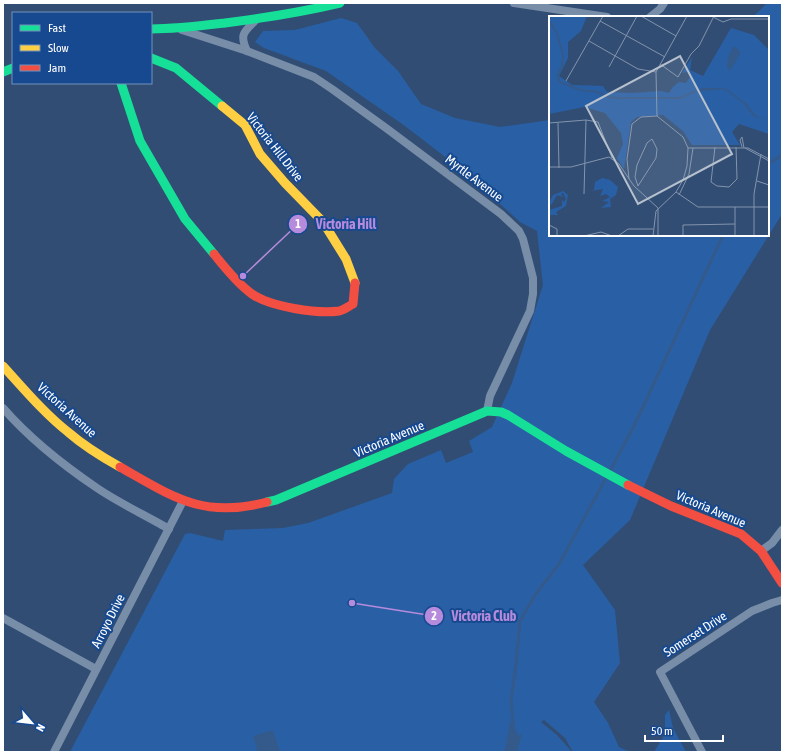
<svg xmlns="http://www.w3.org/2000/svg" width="785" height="755" font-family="'Asap Condensed',sans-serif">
<rect width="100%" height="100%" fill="#314d74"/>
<g fill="#2960a5">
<path d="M767,3h15v211l-72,116 -80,190 -47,45 32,45 5,53 -26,39 14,21 11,24 11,5h-57l-8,-14 -21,-18 -3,2 16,13 15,17h-502l115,-218 5,-1 33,8 2,-11 58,-2 25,-5 84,-30 2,-14 14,-15 33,-14 5,13 27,-11 -4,-11 23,-14 20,-44 31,-98 -6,-54 -17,-9 -54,-49 -61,-47 -79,-55 -62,-23 -9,-6 8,-11 32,-1 46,-12 16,5 18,25 23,23 23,33 34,14 45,9 50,-7v115h218v-218h-15z"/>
<path d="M669,710l4,18 13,24h-32l11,-18v-19z"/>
</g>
<g fill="#34598b">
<path d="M510,721l9,15 3,-2 -5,18h-13l2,-8z"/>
<path d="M273,730l7,22h-22l-5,-16z"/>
</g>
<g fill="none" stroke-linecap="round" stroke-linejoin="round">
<g stroke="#34598b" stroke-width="3">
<path d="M768,164l14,-9"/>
<path d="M609,473l26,-49 88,-189"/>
<path d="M514,733l-3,-32 5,-37 4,-43 15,-26 24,-31 47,-86"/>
</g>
<g stroke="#788da7" stroke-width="8">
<path d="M514,3l93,14"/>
<path d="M650,17l10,-8 4,-6"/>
<path d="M182,30l65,21 67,26 18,12 54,39 115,86 18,17 4,8 10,39v16l-3,17 -40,85 -3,15"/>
<path d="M247,51c-8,-17 -3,-19 10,-32"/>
<path d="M3,408c27,31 60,57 94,80 22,15 48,27 72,41"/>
<path d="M761,551l11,-8 10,-13"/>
<path d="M3,618l93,51"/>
<path d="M54,752l129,-251"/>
<path d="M702,752l-42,-80 92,-61 20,-8 10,-3"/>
</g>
<g stroke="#16e098" stroke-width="9">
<path d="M151,29c25,0 49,-3 74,-6 39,-5 77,-11 115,-20"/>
<path d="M151,58l25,10 46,38"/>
<path d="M3,72l10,-4"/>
<path d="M121,83l19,58 45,78 29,35"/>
<path d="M267,502l9,-2 211,-89 14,1 7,3 58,36 62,34"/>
</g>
<g stroke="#ffcf43" stroke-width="9">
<path d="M222,106l23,19 15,29 25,29 38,39 23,37 9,24"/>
<path d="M3,366c21,23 41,47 65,66 16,14 34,25 52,35"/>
</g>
<g stroke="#f24e42" stroke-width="9">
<path d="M214,254c11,14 24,30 38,40 18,13 66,20 87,17 5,-1 10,-5 14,-7l2,-21"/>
<path d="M120,467c53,30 83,52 147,35"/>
<path d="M628,485l43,21 70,28 20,17 21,32"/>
</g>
</g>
<g text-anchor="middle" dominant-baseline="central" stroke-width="4" stroke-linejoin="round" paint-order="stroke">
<g font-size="13" fill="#fff" stroke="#16498f">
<text transform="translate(275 147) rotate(52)">Victoria Hill Drive</text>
<text transform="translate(474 178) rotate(37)">Myrtle Avenue</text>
<text transform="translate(67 410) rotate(42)">Victoria Avenue</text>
<text transform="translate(389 439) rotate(-23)">Victoria Avenue</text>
<text transform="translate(711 509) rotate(23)">Victoria Avenue</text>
<text transform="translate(108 621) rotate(-63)">Arroyo Drive</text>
<text transform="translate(695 634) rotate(-33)">Somerset Drive</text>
</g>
</g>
<g transform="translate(549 16)">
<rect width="220" height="220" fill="#314d74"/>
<path d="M0,0h38l-6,15 -13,11v16l-9,18 13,9 31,1 4,6 25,1 29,-2 8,2 4,-6 6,-5 7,1 4,-6 -2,-5 -6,1 10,-16 -2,13 13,6 28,-48 23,7 15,15v84l-30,-10 -7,8 8,13h-48l-9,-14 -20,-16 -26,2 -6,5 -7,47 -7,-11 6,-14 -2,-11 -16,-20 -21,-6 -35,7zM53,162l8,2 8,7 -2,8 -6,4 1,8 -10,1 8,-6 -7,-1 8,-4 -4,-3 -6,2 3,-7 -12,2 3,-1 1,-8zM14,175l5,4 -2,11 -10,6 2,3h-9v-5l13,-4v-6l2,2 2,-3 -3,-6 -2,1 2,3 -6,-2 -5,9 -3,1v-2l4,-8z" fill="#2960a5"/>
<path d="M184,30l6,4 1,4 -10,17 -3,-4 1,-10zM154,72h22l21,15 10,13 13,4 -15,-3 -11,-14 -19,-14 -30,3z" fill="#34598b"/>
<path fill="none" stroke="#34598b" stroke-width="2" d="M0,5l8,12 6,22 -1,11 -5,10 3,6 20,8 18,2 10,5 11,1h62l14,-7"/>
<path fill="none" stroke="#8394ac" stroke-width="1" d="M92,0l35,20M138,0l-31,56 1,44 26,21 5,11h60l21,11M162,0l12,6 8,-3h38M51,5l65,36M40,25l49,28 18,3M111,48l18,13 13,-23 8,-8 14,-28M60,51l28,-51M17,65l37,-65M0,107l37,-3 12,2 14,36M9,107l1,45M103,123l5,10 -1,9 -18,28 -3,-9 2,-12 10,-22zM166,131l-4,35 6,4 12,1 8,-8 -1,-32M193,131l-2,-7 2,-3 2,11M196,132l24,13M0,151h22l38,-10 10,7 15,22 24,22M80,163l-2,-20 5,-35 9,-7 16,-1M208,165l12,4M127,176l22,15h71M35,178l2,-74M130,179l10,-21 4,-26M186,191v29M0,209l8,4v7M35,220l17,-4 11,4M69,220l10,-7h25M104,220l3,-25 20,-19 7,-12 4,-14 1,-18M109,220v-28M134,220v-11l52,-1M205,220v-42l7,-40"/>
<path fill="#b7c1ce" fill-opacity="0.15" stroke="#b7c1ce" stroke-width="2" d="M131,40l52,98 -94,50 -52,-98z"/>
<rect width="220" height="220" fill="none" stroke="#fff" stroke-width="2"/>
</g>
<path fill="none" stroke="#b68bdc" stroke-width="1.5" d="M243 276L298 224M352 603L434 616"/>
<g fill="#b68bdc" stroke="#16498f" stroke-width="1.5">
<circle cx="243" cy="276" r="4"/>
<circle cx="352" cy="603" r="4"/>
<circle cx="298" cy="224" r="10"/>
<circle cx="434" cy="616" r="10"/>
</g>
<g font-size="12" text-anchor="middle" font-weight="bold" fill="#fff">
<text x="298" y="228">1</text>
<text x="434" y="620">2</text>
</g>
<g font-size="14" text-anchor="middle" font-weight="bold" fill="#b68bdc" stroke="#16498f" stroke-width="4" stroke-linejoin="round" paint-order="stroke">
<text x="346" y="229">Victoria Hill</text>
<text x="484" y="621">Victoria Club</text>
</g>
<rect width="785" height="755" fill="none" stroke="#ffffff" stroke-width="8"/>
<rect x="12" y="12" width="140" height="72" fill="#16498f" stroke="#7392bc"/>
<rect x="20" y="25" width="20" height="6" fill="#16e098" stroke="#7392bc"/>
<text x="48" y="32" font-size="12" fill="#ffffff">Fast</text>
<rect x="20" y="45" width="20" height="6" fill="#ffcf43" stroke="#7392bc"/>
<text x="48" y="52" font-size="12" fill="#ffffff">Slow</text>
<rect x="20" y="65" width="20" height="6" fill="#f24e42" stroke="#7392bc"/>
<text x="48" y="72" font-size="12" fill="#ffffff">Jam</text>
<g transform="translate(32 723) rotate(118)" stroke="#16498f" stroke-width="3" paint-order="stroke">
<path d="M0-3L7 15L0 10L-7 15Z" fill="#ffffff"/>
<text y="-6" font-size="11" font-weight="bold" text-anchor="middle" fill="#ffffff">N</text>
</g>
<path d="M645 735v6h78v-6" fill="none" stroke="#ffffff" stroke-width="2"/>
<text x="651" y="735" font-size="12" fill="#ffffff" stroke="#16498f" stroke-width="3" paint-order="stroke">50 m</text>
</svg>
